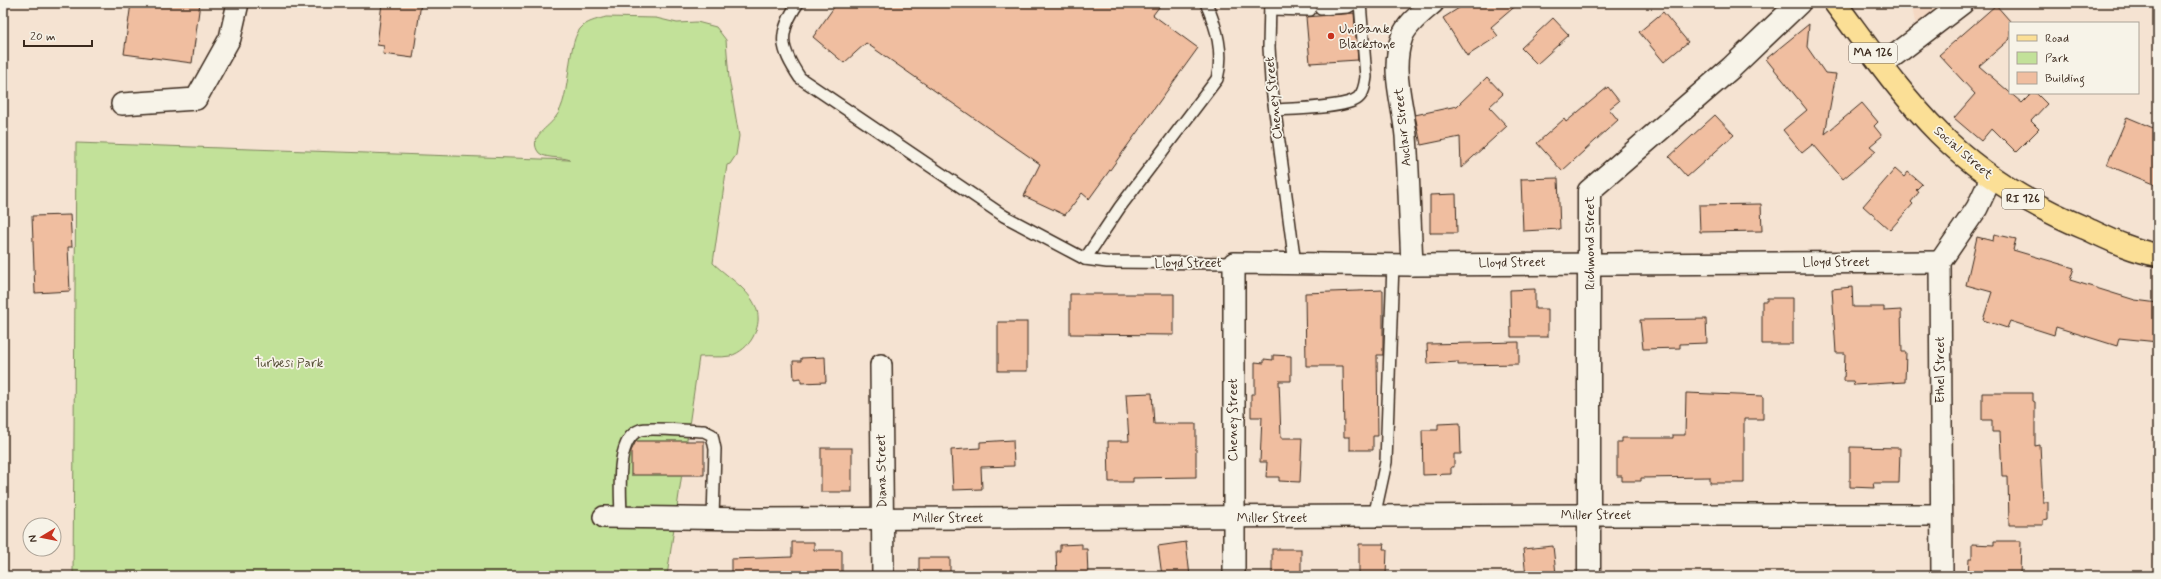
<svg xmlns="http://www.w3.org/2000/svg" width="2161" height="579" font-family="Mynerve,sans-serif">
<rect width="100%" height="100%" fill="#f5e3d2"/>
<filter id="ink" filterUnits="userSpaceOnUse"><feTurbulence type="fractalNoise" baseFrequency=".025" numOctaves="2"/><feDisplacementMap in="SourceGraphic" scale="8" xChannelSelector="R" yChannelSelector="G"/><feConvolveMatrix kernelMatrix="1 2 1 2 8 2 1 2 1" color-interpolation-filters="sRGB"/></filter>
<g filter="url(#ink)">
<path fill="#f4d8c3" d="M1911,3h55l-48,33z"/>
<path fill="#c2e199" stroke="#7e865c" d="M606,17l50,1 21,5 20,-1 19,5 10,13 3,38 10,58 -3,19 -6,9 -3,1 -14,98c21,20 59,39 40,74 -4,8 -13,16 -23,19 -9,2 -21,0 -31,1l-32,219h-594l3,-433 494,17c-8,-4 -29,0 -33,-10 -7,-14 11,-22 18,-32 18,-22 10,-78 28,-92 6,-5 16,-7 23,-9z"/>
<g fill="#f0bea0" stroke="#3b2a1e">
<path d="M131,3h69l-8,60 -68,-9z"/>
<path d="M382,3h39l-8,55 -30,-4 1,-8 -7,-1z"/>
<path d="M837,3h325l-9,12 45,33 -109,151 -7,-6 -17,22 -41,-19 16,-32 -174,-121 -22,20 -31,-26z"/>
<path d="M1467,3h52l-28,24 7,9 -31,20 -24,-38z"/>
<path d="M1996,5l14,16v18l-31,27 43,37 10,-10h4l11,11 -16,17 8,8 -23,23 -24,-24 -11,13 -27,-23 21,-24 -36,-39z"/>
<path d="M1663,12l25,30 -24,20 -25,-30z"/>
<path d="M1354,13l4,47 -48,3 -4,-46z"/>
<path d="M1553,18l16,17 -32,29 -16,-16z"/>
<path d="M1809,24l-2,23 18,26 11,1 -11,60 37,-31 16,19 -4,4 8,10 -12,10 6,5 -33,28 -30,-35 -11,9 -19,-23 24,-20 -41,-51z"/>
<path d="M1487,77l16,17 -14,13 18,19 -46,42 -1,-31 -39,8 -6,-30 42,-9z"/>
<path d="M1608,87l11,14 -10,8 9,11 -56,51 -25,-28 27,-24 2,3z"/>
<path d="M1715,115l19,20 -47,42 -18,-20z"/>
<path d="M2127,117l31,13v56l-51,-21z"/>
<path d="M1895,169l9,8 4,-5 14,12 -6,6 3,2 -8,10 2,2 -23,26 -27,-24z"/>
<path d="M1558,178l2,51 -37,2 -2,-52z"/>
<path d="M1456,194l1,39h-27v-38z"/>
<path d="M1761,204l1,27 -62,1 -1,-27z"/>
<path d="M70,215l2,32h-4l2,44 -35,2 -3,-77z"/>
<path d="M1994,234l22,5 -3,11 61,18 -4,12 65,20 23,3v39l-39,-4 -2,8 -61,-19 -2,8 -44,-14 -3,7 -24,-8 9,-28 -26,-7 11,-48 16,4z"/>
<path d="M1852,287l1,20h31v4l17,-1 1,42h4l-1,30 -51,3 -1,-4h-9l1,-28h-9l-4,-64z"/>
<path d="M1535,289v20h13v28h-37l-1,-47z"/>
<path d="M1383,290v65h-6l1,81h-5v14h-23v-13h-6l-1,-71h-37l-1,-73z"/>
<path d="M1070,294h104v41l-104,-1z"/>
<path d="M1767,298h26v46h-31v-43h5z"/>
<path d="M1706,319l1,24 -27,1v4l-37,1 -3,-29z"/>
<rect x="998" y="322" width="29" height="49"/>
<path d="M1519,342v22l-61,1v-3l-30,2 -1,-20z"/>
<path d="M1273,355l18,1v25h-12l2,57h21l-2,44 -21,-1v-4h-13l1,-15h-7l2,-45h-11v-23h4v-32l9,1v-4l9,1z"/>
<path d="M825,357l1,25 -25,1v-5l-7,1 -1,-18h8v-3z"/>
<path d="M1152,393l2,31h42v53l-63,1v4h-24l-1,-41h21l-3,-47z"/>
<path d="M1686,393l77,3v23h-19v64h-34v-6l-69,1v3h-19v-5h-5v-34h5v-4h51v-3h12z"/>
<path d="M1982,393h51v8l2,1v44l5,-1 3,57h5v17l-5,1v5h-34l-1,-49h-6l-2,-44h-8v-12h-10z"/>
<path d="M1460,423l1,31h-7v13h-3v7l-28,1 -1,-45h16v-6z"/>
<path d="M1013,440l1,26 -33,1 1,22 -29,1 -2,-40 29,-2v-6z"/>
<path d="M636,441h68v34h-73v-24z"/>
<path d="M1850,447l50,1 -1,35h-26l1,5 -24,-1z"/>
<rect x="821" y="448" width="31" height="44"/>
<path d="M1994,541h27l-1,35h-52l1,-18h3v-14l22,1z"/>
<path d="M792,542h22v8h28v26h-111v-17l61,-2z"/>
<path d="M1186,542l4,34h-28l-4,-30z"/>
<path d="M1082,544v5h5l1,27h-31l-1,-25h4v-6z"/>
<path d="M1359,544h25l-1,5h4l-1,27h-27z"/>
<path d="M1553,546l3,28 -30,2 -3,-27z"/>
<rect x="1272" y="549" width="29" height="27"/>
<rect x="919" y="558" width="31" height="18"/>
</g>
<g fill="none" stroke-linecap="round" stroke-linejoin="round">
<g stroke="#3b2a1e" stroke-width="14">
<g id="service">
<path d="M798,3c-21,31 -18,45 2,75l204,138 81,43 22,3 127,1"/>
<path d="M1270,3l-1,44 2,34 24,183"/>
<path d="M1270,9l40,1"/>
<path d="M1321,9l27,-2 7,-4"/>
<path d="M1275,110c18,-1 71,-2 83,-12 6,-5 7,-14 8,-21l-6,-74"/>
<path d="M1085,259l35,-52 97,-128c7,-26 0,-51 -11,-76"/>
<path d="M1374,517l12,-55 7,-198"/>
<path d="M621,518c0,-22 -7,-79 19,-88 9,-3 52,1 64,1l8,4 3,14 -2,70"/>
</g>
</g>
<g stroke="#3b2a1e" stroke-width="24">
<g id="minor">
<path d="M1882,65l81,-62"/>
<path d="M122,104l74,-5 34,-61 8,-35"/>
<path d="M1412,265c-2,-43 -3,-86 -6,-129 -3,-33 -16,-66 -4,-99 5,-14 21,-25 31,-34"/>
<path d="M881,365l2,211"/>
<path d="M604,517l151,2 834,-4h352"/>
<path d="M1234,576v-313l178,2 528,-3"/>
<path d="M1942,576l-2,-314 37,-54 14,-30"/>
</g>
</g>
<g stroke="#3b2a1e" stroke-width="25">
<path id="tertiary" d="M1589,576v-385l142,-123 68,-65"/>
</g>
<g stroke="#3b2a1e" stroke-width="25">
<path id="primary" d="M1835,3c33,44 65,91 104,130 42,42 91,72 146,95 24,11 47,23 73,27"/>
</g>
<use href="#service" stroke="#f7f3e8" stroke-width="11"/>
<use href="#minor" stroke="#f7f3e8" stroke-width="21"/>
<use href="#tertiary" stroke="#f7f3e8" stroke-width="22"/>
<use href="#primary" stroke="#fbdf96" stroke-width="22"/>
</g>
</g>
<circle fill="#c8321e" stroke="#f7f3e8" stroke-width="1.5" cx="1331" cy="36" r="4"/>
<g text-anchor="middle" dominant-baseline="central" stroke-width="3.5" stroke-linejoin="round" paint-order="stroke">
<g fill="#f7f3e8" stroke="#73665b" stroke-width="1">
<rect x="1849" y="43" width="48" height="20" rx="3"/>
<rect x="2002" y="189" width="42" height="20" rx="3"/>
</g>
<g font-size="12" font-weight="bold" fill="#3b2a1e">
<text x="1873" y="53">MA 126</text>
<text x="2023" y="199">RI 126</text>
</g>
<g font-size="13" fill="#3b2a1e" stroke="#f7f3e8" text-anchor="start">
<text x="1339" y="29">UniBank<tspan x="1339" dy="15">Blackstone</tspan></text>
</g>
<g font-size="13" fill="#3b2a1e" stroke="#f7f3e8">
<text transform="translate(1274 98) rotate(-96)">Cheney Street</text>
<text transform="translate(1403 127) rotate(-96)">Auclair Street</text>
<text transform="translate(1963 153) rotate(41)">Social Street</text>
<text transform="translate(1590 243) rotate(-90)">Richmond Street</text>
<text x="1836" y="262">Lloyd Street</text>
<text x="1188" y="263">Lloyd Street</text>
<text transform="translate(1512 263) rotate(-1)">Lloyd Street</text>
<text transform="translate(1940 370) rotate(-90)">Ethel Street</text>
<text transform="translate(1233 420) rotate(-90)">Cheney Street</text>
<text transform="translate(882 471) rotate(-91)">Diana Street</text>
<text x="1596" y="515">Miller Street</text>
<text x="948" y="518">Miller Street</text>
<text x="1272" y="518">Miller Street</text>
</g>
<g font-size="13" fill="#564f37" stroke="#f7f3e8">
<text x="289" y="363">Turbesi Park</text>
</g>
</g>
<rect width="2161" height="579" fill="none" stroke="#f7f3e8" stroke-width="16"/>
<rect x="8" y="8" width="2145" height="563" fill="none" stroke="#3b2a1e" stroke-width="1.5" filter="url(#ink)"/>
<rect x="2009" y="22" width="130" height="72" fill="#f7f3e8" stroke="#aca397"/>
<rect x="2017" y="35" width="20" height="6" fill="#fbdf96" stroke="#aca397"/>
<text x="2045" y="42" font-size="12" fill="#3b2a1e">Road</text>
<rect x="2017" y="52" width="20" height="12" fill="#c2e199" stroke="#aca397"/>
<text x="2045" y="62" font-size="12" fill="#3b2a1e">Park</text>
<rect x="2017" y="72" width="20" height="12" fill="#f0bea0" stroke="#aca397"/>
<text x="2045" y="82" font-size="12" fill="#3b2a1e">Building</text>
<g transform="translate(42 537) rotate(260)"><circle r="19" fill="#f7f3e8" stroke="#aca397"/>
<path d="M0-3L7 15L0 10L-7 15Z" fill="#c8321e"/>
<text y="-6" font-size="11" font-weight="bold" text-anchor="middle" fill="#3b2a1e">N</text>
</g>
<path d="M24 40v6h68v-6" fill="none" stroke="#3b2a1e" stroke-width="2"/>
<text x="30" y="40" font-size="12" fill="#3b2a1e" stroke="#f7f3e8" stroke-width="3" paint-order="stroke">20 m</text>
</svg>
